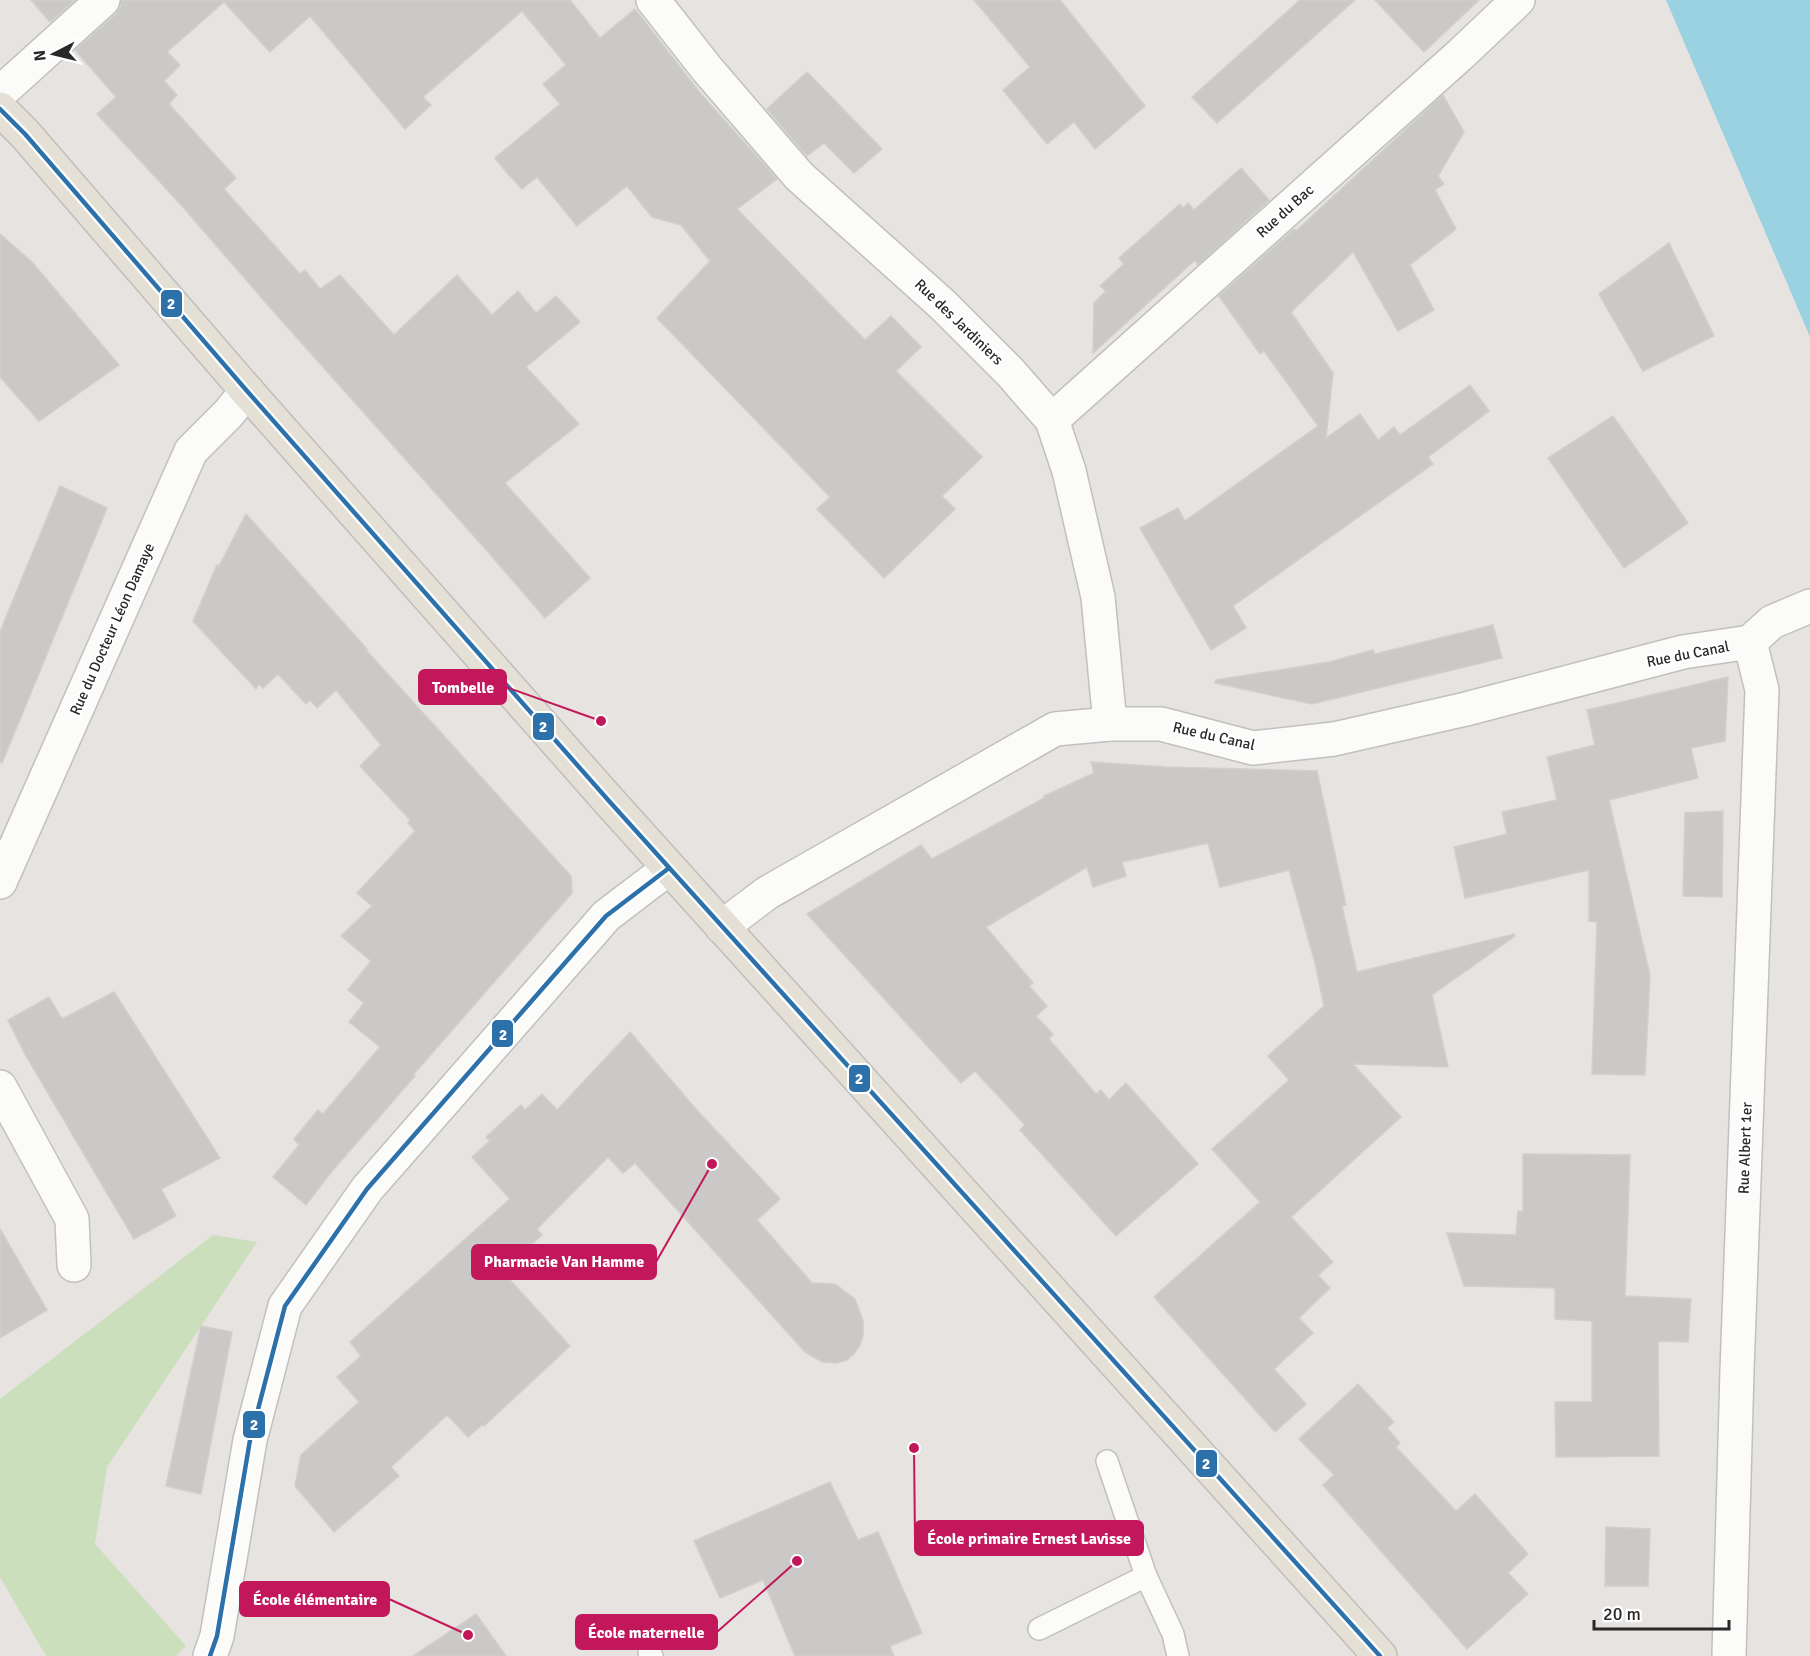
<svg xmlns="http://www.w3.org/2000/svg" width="1810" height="1656" font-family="Signika,sans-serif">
<rect width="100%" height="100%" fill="#e6e3e0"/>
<path fill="#cbdfbc" d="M213,1235l44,7 -150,225 -12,77 91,102 -10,10h-130l-46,-79v-178z"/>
<path fill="#9ad2e2" d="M1666,0h144v337z"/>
<g fill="#cbc9c7" stroke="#d1cfcc" stroke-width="1.5">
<path d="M31,0h44l-25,22z"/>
<path d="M121,0h449l30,38 35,-29 66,85 76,85 -40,30 128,131 26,-24 30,31 -25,24 86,86 -40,39 13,13 -71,69 -67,-69 13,-12 -173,-179 53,-57 -29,-36 -29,-8 -25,-31 -50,40 -40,-49 -15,12 -14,-15 -13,-16 65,-54 -17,-20 23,-19 -44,-54 -99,86 8,8 -26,24 -95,-113 -40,36 -46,-50 -57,50 13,13 -16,16 13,14 -8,9 67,74 -12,11 76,85 5,-4 15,19 20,-14 54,60 63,-60 35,40 26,-24 18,22 20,-17 24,26 -54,45 53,57 -74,59 85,95 -45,40 -57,-66 -222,-249 -84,-97 -85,-92 19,-17 -41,-47 41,-36 5,-8z"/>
<path d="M974,0h86l85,106 -50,43 -21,-27 -27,22 -44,-54 27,-23z"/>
<path d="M1300,0h55l-138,123 -25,-26z"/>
<path d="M1375,0h104l-55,52z"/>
<path d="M807,72l75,77 -28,24 -30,-30 -17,13 -40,-47z"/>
<path d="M1443,95l21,37 -26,44 6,8 -9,6 21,39 -46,36 24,45 -36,21 -45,-79 -62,60 42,61 -7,65 34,-24 18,26 16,-13 6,8 70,-50 19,26 -61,46 5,7 -200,142 13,22 -35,22 -71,-122 38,-20 7,13 133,-95 -54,-75 -4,3 -41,-58 75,-67 2,2z"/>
<path d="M1241,168l28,32 -71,65 -3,-5 -102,93 1,-50 12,-12 -6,-5 24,-22 -5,-6 61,-54 3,4 5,-5 6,7z"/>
<path d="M0,234l32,28 87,103 -80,56 -39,-44z"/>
<path d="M1669,243l45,93 -71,35 -44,-77z"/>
<path d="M1613,416l75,107 -64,45 -76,-110z"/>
<path d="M60,486l47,22 -105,255 -2,-1v-130z"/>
<path d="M246,514l121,135 -1,1 205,226 1,17 -159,182 2,1 -82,94 -27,35 -33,-28 26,-32 -5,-6 24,-29 5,4 57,-67 -31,-25 15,-19 -16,-13 23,-29 -30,-25 31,-30 -15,-13 58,-62 -7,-8 2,-3 -50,-54 21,-21 -45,-55 -19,18 -7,-8 -4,4 -28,-30 -15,14 -4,-4 -3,5 -63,-68 24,-56 2,1z"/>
<path d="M1493,625l9,33 -190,46 -97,-21 1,-3 113,-18 44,-12 2,4z"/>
<path d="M1728,677l-3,64 -34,7 7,30 -89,22 41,175 -5,100 -53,-1 5,-152 -8,-1v-51l-124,28 -11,-51 53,-13 -5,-22 55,-12 -10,-43 48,-12 -8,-35z"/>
<path d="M1091,762l75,5 151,4 29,134 -4,1 15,66 157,-38 1,2 -83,59 16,72 -95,-3 48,53 -110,100 42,45 -15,13 12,13 -31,30 14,15 -39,36 32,35 -31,28 -121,-135 106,-95 -48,-53 77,-69 -21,-24 56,-50 -9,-43 -26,-93 -69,17 -12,-44 -86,19 4,14 -33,11 -6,-20 -101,60 47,56 -4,3 18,20 -11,10 17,18 -4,5 47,55 5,-4 8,10 17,-17 72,81 -82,72 -96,-106 5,-5 -50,-54 -14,12 -154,-169 114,-69 11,14 112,-61v-2l50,-23z"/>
<path d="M1723,811l-1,86 -39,-1 2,-83z"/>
<path d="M114,992l106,166 -59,31 15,27 -42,23 -108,-183 -18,-36 41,-23 13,22z"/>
<path d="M630,1032l65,76 85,91 -23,21 55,63 23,1 20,15 8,22v15l-3,9 -6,9 -7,6 -11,3 -14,-1 -17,-10 -170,-189 -12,10 -15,-16 -71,72 5,6 -40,36 68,75 -86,80 -2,-1 -14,12 -21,-22 -56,52 8,9 -65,56 -39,-46 6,-31 58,-53 -22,-25 24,-21 -11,-14 160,-143 -38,-42 18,-16 -4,-4 35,-32 4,5 17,-16 15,16z"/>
<path d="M1523,1154l107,1 -5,141 66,3 -3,43 -30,-1 1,115 -103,1 -1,-55h37v-81l-37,-2v-31l-91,-2 -17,-53 69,2 2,-24 5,1z"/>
<path d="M0,1229l47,81 -47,28z"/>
<path d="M201,1326l31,6 -31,162 -35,-8z"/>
<path d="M1358,1384l36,38 -7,6 13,15 -4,4 60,64 19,-17 53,60 -20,19 20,21 -61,55 -144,-164 11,-10 -35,-36z"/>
<path d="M830,1482l28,58 20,-8 44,101 -32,13 4,10h-99l-32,-76 -43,18 -26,-57z"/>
<path d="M1606,1527l44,2 -2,57h-43z"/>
<path d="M476,1614l30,42h-93z"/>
</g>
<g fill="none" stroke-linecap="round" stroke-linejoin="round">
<g stroke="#c1c0c1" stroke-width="24">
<g id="lane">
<path d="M1107,1461l39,115 27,58 5,22"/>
<path d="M1039,1629l107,-53"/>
<path d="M649,1652l3,4"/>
</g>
</g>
<g stroke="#c1c0c1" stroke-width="36">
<g id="street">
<path d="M653,0l54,69 92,107 144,129 67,67 42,48 17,51 29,126 12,127"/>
<path d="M0,93l103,-93"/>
<path d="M1052,420l409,-366 57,-54"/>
<path d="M0,882l191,-431 37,-37 19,-23"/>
<path d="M722,927l45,-34 288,-164 55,-5h51l92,24 81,-9 132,-30 217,-57 67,-10 22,-20 38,-16"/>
<path d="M0,1087l72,132 2,46"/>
<path d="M210,1656l7,-20 33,-196 35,-134 82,-117 226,-258 13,-15 63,-48"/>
<path d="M1729,1656l8,-285 25,-681 -12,-48"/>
</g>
</g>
<g stroke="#bfbebd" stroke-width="36">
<path id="primary" d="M0,109l25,25 222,257 362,410 771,855"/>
</g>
<use href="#lane" stroke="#fbfbfa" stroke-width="21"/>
<use href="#street" stroke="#fbfbfa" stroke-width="33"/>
<use href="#primary" stroke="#e4e0d5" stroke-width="33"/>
<g stroke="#fff" stroke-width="9">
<g id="bus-1">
<path d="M0,109l25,25 222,257 362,410 771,855"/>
<path d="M210,1656l7,-20 33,-196 35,-134 82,-117 239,-273 63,-48"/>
</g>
</g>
<use href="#bus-1" stroke="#2d71aa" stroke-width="4.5"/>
</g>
<g text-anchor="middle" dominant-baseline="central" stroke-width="4.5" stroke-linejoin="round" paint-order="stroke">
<g font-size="15" fill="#292929" stroke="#fff">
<text transform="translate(1285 211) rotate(-42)">Rue du Bac</text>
<text transform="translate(959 322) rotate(44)">Rue des Jardiniers</text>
<text transform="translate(112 629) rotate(-66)">Rue du Docteur Léon Damaye</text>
<text transform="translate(1688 654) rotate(-11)">Rue du Canal</text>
<text transform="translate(1214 736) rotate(13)">Rue du Canal</text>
<text transform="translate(1745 1148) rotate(-88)">Rue Albert 1er</text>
</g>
</g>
<path fill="none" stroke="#c2185b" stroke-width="2" d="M601 721L506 687M712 1164L656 1262M914 1448L915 1538M468 1635L389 1599M797 1561L717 1632"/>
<g fill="#c2185b" stroke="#fff" stroke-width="2">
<circle cx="601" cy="721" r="6"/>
<circle cx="712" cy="1164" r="6"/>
<circle cx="914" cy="1448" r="6"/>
<circle cx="468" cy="1635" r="6"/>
<circle cx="797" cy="1561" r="6"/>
</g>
<g fill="#c2185b" stroke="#c2185b" stroke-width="2">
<rect x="419" y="670" width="87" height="34" rx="6"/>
<rect x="472" y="1245" width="184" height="34" rx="6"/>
<rect x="915" y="1521" width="228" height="34" rx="6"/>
<rect x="240" y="1582" width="149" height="34" rx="6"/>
<rect x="576" y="1615" width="141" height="34" rx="6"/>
</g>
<g font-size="16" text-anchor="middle" font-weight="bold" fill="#fff">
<text x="463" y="693">Tombelle</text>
<text x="564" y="1267">Pharmacie Van Hamme</text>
<text x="1029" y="1544">École primaire Ernest Lavisse</text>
<text x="315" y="1605">École élémentaire</text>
<text x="646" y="1638">École maternelle</text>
</g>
<g stroke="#fff" stroke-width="2">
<rect x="160" y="289" width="23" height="29" rx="6" fill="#2d71aa"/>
<rect x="532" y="712" width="23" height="29" rx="6" fill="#2d71aa"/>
<rect x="491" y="1019" width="23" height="29" rx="6" fill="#2d71aa"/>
<rect x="848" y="1064" width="23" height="29" rx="6" fill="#2d71aa"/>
<rect x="242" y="1410" width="24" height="29" rx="6" fill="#2d71aa"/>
<rect x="1195" y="1449" width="23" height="29" rx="6" fill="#2d71aa"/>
</g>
<g font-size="16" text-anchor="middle" font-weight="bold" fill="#fff">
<text x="171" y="309">2</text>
<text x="543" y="732">2</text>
<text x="503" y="1040">2</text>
<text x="859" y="1084">2</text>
<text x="254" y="1430">2</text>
<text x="1206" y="1469">2</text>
</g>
<g transform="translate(54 54) rotate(263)" stroke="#ffffff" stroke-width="4.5" paint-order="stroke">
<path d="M0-4.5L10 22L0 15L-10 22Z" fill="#292929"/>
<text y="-9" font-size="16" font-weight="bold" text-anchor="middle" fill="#292929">N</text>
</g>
<path d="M1594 1620v9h135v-9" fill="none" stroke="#292929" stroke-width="3"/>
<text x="1603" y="1620" font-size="18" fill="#292929" stroke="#ffffff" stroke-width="4.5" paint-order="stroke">20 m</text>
</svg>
